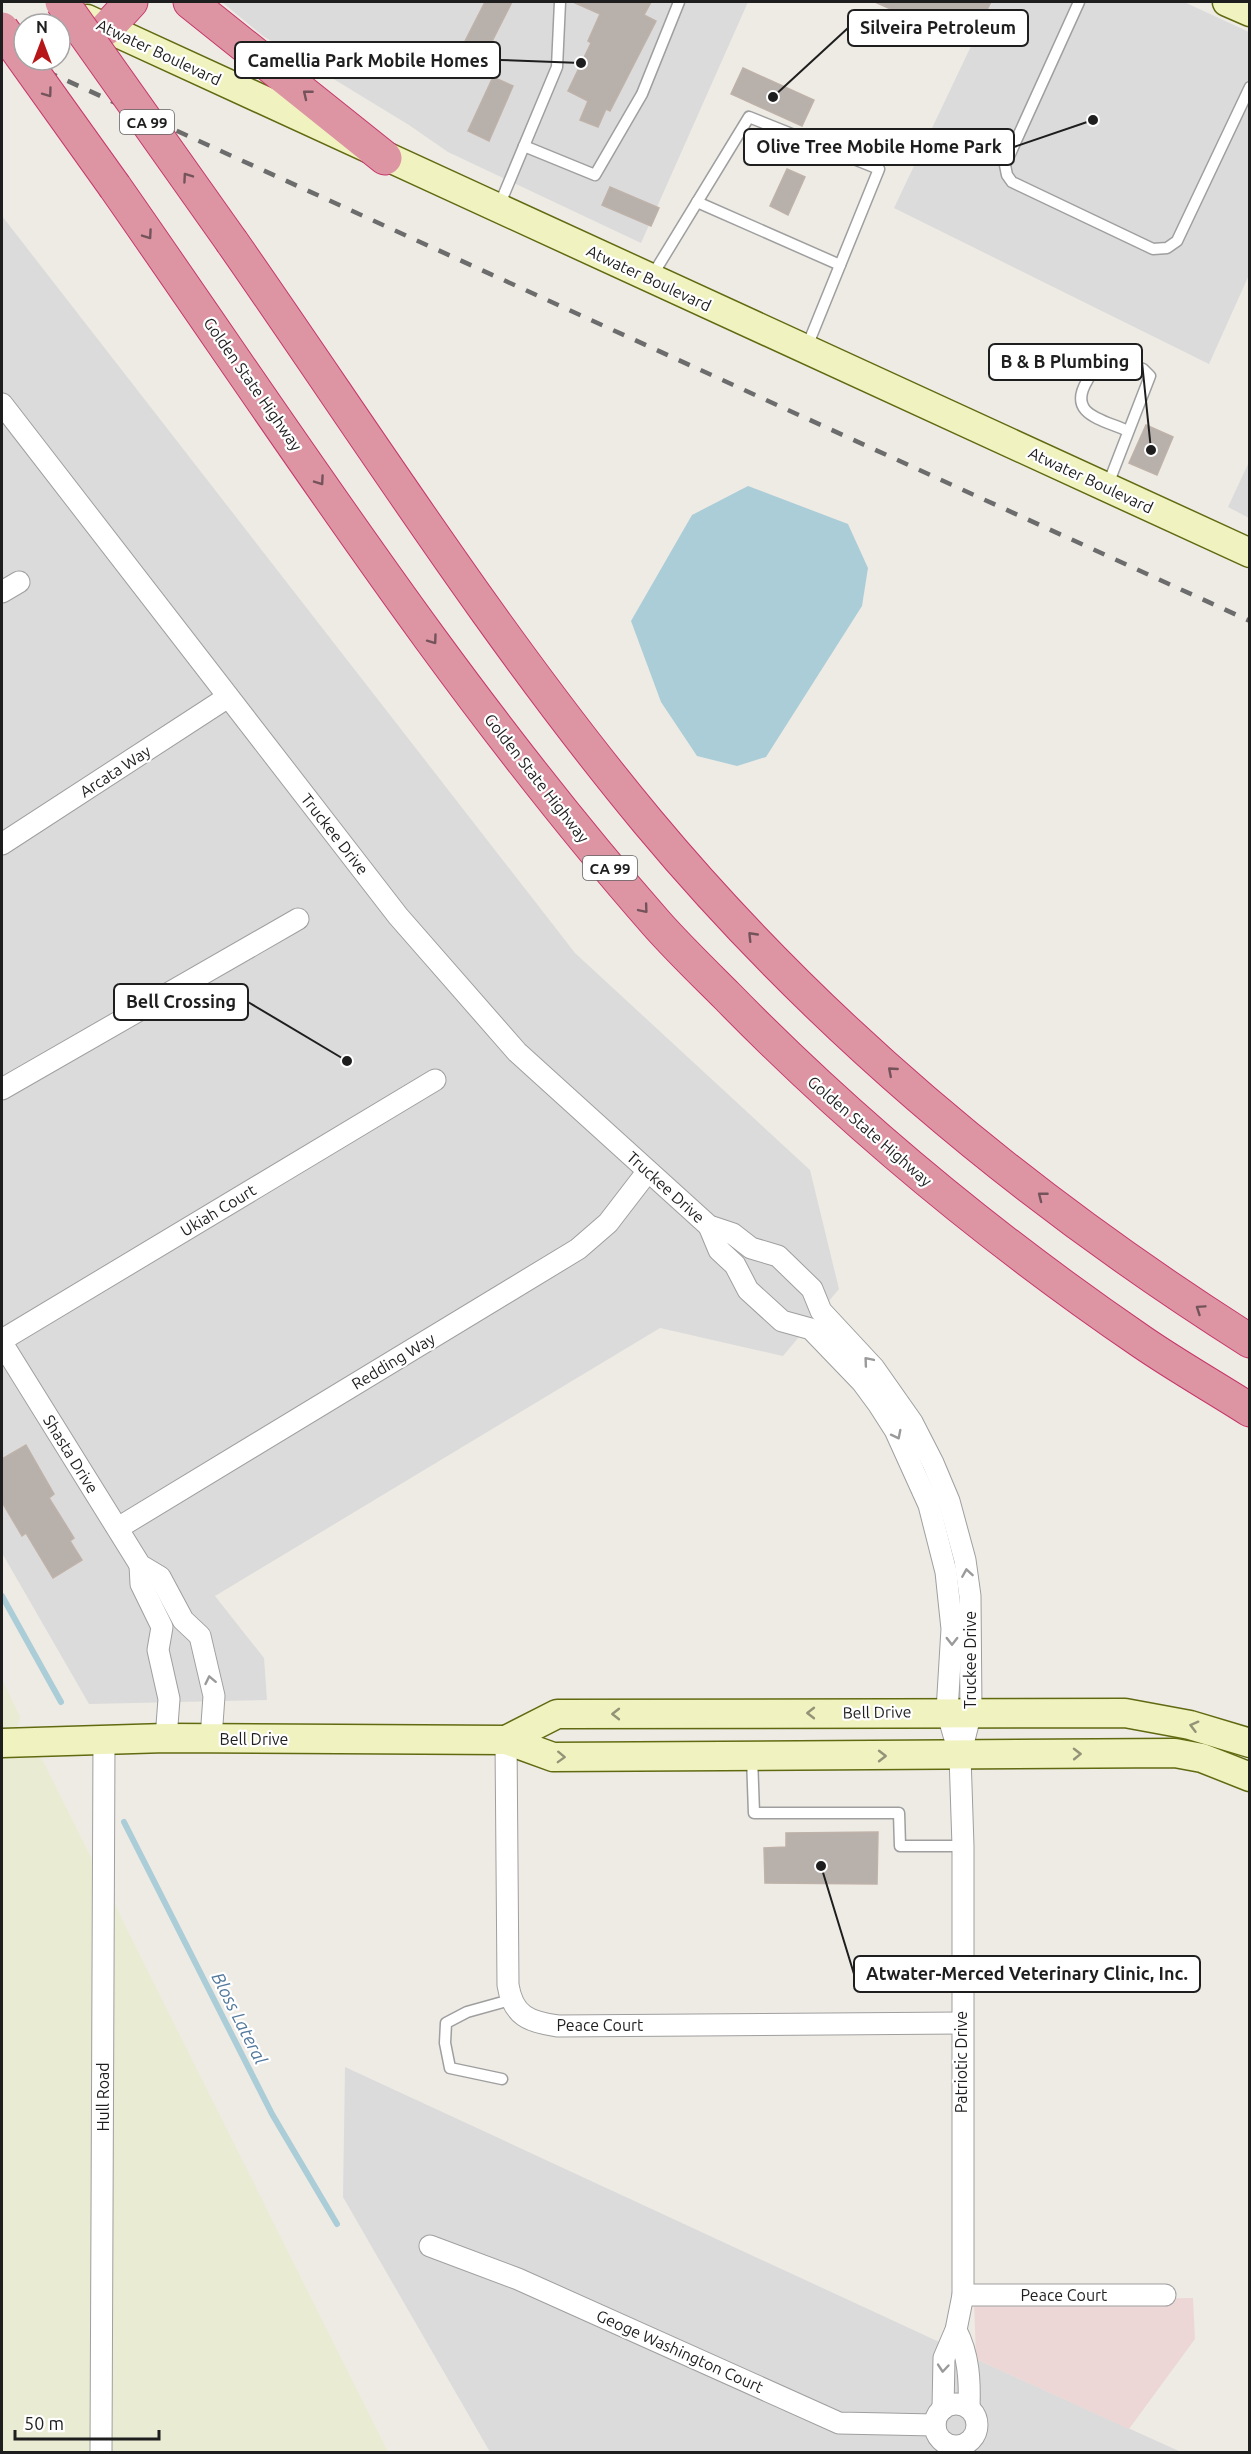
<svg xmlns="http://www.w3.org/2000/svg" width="1251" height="2454" font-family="Ubuntu,sans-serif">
<rect width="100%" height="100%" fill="#eeebe5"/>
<g fill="#dcdbdb">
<path d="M222,2h526l-107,241 -193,-91 -39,-27 -146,-89z"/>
<path d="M992,2h192l65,30v243l-40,89 -315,-156z"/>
<path d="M2,216l573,737 235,217 29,119 -56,67 -123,-28 -445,268 49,62 3,42 -178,4 -87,-151z"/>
<path d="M1249,462v56l-21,-11z"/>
<path d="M345,2067l631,292 205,93h-691l-147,-255z"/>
</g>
<path fill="#edd7d6" d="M1193,2298l2,41 -66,90 -153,-70 -2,-59z"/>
<path fill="#e9ebd3" d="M2,1679l18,38 -4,17 27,27 345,691h-386z"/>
<path fill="#abcdd7" d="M748,486l100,38 20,44 -6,38 -96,151 -29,9 -40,-10 -36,-54 -30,-81 61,-106z"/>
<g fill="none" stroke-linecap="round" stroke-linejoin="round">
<g stroke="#abcdd7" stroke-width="6">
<path d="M2,1596l59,106"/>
<path d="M124,1822l148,292 65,110"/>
</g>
</g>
<g fill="#b7b0ab" stroke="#beb2a9" stroke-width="1.5">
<path d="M485,2h27l-33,65 -22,-10z"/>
<path d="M573,2h78l-7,13 12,6 -46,90 -4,-2 -8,18 -18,-7 8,-19 -20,-10 23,-48 -3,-2 12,-27z"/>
<path d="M875,2h116l-18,37 -19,-9 -2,6 -7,-3 -3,5 -40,-18 2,-5z"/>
<path d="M743,68l71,32 -12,26 -71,-32z"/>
<path d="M493,77l20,9 -24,55 -21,-10z"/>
<path d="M787,169l18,8 -17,38 -18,-9z"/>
<path d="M610,187l49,21 -8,18 -49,-21z"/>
<path d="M1146,425l27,12 -16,38 -28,-12z"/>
<path d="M26,1445l28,49 -5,4 25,40 -4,3 12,19 -29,18 -27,-45 -4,3 -20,-34v-43z"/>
<path d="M878,1832l-1,52 -112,-1 -1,-35 22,-1v-14z"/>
</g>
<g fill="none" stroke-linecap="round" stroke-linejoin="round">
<g stroke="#9f9f9f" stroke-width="13">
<g id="lane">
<path d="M1079,2l-74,163 2,10 5,7 141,67 14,-1 10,-7 73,-154"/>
<path d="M524,146l71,29 47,-81 37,-92"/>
<path d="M697,202l143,63"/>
<path d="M499,206l58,-139 3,-65"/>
<path d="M652,276l97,-159 130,52 -73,180"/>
<path d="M1107,487l43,-111 -7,-7 -36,-13c-11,6 -14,14 -20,25 -20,34 15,38 41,50"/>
<path d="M752,1757l2,56h145l1,33h63"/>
<path d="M502,2079l-52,-11 -5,-25 1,-20 21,-11 43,-12"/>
</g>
</g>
<g stroke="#9f9f9f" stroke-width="23">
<g id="street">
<path d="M2,404l396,512 119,136 192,174 24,8 18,14 27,8 34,33 9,22 53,57 38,54 21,41 16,38 16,59 5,36 1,116 -11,44"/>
<path d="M2,592l17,-10"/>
<path d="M2,844l226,-147"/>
<path d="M2,1089l296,-170"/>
<path d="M709,1226l10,24 16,15 13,25 34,31 29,8 51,53 17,23 16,25 34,75 17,67 6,57 -5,82 13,45 3,90v449l-7,35 -12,28 -1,51"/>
<path d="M2,1340l433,-260"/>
<path d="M2,1343l138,222 20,12 23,43 17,16 14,60 -3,42"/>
<path d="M118,1528l460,-279 30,-26 40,-52"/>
<path d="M140,1565l1,19 21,43 -4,23 11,49 -3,39"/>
<path d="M506,1740l2,245c5,31 21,37 50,41l403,-3"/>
<path d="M430,2246l88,33 321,144 96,2"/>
<path d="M963,2295h202"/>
<path d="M956,2330c13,25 14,51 13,78"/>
<circle cx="956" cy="2425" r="21"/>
<path d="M101,2452l3,-711"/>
</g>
</g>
<g stroke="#616a11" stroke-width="31">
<g id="secondary">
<path d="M1227,2l23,10"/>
<path d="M87,19l1163,534"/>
<path d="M506,1740l51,-26 568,-1 65,12 60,18"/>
<path d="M2,1743l164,-5 340,2 47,17 622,-4 27,5 48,19"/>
</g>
</g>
<g stroke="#c7376a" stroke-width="35">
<g id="highway">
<path d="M190,2l195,156"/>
<path d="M107,28l24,-26"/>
<path d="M115,187c174,249 340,507 541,736 22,25 47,49 71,73 126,129 266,244 415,346 35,24 72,45 108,68"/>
<path d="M232,242c136,195 264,397 416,580 170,204 378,377 602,519"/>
</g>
</g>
<use href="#lane" stroke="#fff" stroke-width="10"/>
<use href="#street" stroke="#fff" stroke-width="21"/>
<use href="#secondary" stroke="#f0f2bf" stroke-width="28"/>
<use href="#highway" stroke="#dd95a4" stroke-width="33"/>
<path stroke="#6c6c6c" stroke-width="4.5" stroke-dasharray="12 12" stroke-linecap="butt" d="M2,51l1248,570"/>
<g stroke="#c7376a" stroke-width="35" stroke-linecap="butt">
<g id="highway-bridge">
<path d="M62,2l170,240"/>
<path d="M2,29l113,158"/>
</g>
</g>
<use href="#highway-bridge" stroke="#dd95a4" stroke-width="33"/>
</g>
<defs><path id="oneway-chevron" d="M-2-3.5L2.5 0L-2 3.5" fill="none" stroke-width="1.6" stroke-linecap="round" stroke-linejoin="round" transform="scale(1.5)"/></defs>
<g stroke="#74545a">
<use href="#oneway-chevron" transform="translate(48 93) rotate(54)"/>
<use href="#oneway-chevron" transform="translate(307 94) rotate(-141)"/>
<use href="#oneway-chevron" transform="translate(187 177) rotate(-125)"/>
<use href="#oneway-chevron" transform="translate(148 235) rotate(55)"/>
<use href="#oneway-chevron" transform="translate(320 481) rotate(55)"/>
<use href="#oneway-chevron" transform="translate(433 640) rotate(54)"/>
<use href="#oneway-chevron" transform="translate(644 909) rotate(50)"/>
<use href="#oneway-chevron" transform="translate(752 936) rotate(-134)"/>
<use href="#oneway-chevron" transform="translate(892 1071) rotate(-139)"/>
<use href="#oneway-chevron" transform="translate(1042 1196) rotate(-142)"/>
<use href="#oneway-chevron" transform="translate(1200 1309) rotate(-146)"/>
</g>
<g stroke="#9a9a9a">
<use href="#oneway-chevron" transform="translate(868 1361) rotate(-130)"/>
<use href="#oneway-chevron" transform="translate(897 1435) rotate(63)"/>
<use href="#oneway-chevron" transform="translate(967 1573) rotate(-99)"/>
<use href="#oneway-chevron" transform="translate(952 1641) rotate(90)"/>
<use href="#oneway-chevron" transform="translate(210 1680) rotate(-102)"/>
<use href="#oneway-chevron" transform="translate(943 2368) rotate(95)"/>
</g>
<g stroke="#929377">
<use href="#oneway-chevron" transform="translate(811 1713) rotate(180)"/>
<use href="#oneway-chevron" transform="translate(616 1714) rotate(180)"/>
<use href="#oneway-chevron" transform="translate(1194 1726) rotate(-165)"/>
<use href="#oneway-chevron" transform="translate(1077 1754) rotate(-1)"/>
<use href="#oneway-chevron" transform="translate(882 1756)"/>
<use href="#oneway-chevron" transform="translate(561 1757) rotate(2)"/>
</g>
<g text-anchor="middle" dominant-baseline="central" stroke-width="4.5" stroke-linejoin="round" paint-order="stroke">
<g fill="#fff" stroke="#626262" stroke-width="1.5">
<rect x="120" y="110" width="54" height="24" rx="4.5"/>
<rect x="583" y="856" width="54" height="24" rx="4.5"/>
</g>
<g font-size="15" font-weight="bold" fill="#1e1e1e">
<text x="147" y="122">CA 99</text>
<text x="610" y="868">CA 99</text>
</g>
<g font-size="16" fill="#1e1e1e" stroke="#fff">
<text transform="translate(159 52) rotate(25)">Atwater Boulevard</text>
<text transform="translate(649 278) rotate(25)">Atwater Boulevard</text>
<text transform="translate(253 384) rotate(55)">Golden State Highway</text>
<text transform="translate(1091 480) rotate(25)">Atwater Boulevard</text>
<text transform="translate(115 771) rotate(-33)">Arcata Way</text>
<text transform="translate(537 778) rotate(52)">Golden State Highway</text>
<text transform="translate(335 834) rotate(52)">Truckee Drive</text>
<text transform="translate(870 1131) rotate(41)">Golden State Highway</text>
<text transform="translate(666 1187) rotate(42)">Truckee Drive</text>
<text transform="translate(218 1210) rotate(-31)">Ukiah Court</text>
<text transform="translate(393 1361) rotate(-31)">Redding Way</text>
<text transform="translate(71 1454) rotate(58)">Shasta Drive</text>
<text transform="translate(970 1660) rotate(-90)">Truckee Drive</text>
<text transform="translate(877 1712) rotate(-1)">Bell Drive</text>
<text x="254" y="1739">Bell Drive</text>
<text x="600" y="2025">Peace Court</text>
<text transform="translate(961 2062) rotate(-90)">Patriotic Drive</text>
<text transform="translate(103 2097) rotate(-90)">Hull Road</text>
<text x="1064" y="2295">Peace Court</text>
<text transform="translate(680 2351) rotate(24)">Geoge Washington Court</text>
</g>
<g font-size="18" font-style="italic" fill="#52789c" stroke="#fff">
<text transform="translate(240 2018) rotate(63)">Bloss Lateral</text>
</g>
</g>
<path fill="none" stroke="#1e1e1e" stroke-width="2" d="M773 97L848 28M581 63L500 60M1093 120L1014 147M1151 450L1142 362M347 1061L248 1002M821 1866L854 1974"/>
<g fill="#1e1e1e" stroke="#fff" stroke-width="2">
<circle cx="773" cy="97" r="6"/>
<circle cx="581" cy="63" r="6"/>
<circle cx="1093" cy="120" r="6"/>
<circle cx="1151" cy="450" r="6"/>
<circle cx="347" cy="1061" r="6"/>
<circle cx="821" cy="1866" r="6"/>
</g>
<g fill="#fff" stroke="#1e1e1e" stroke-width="2">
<rect x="848" y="10" width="180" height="36" rx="6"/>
<rect x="235" y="42" width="265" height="36" rx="6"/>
<rect x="744" y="129" width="270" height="36" rx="6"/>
<rect x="989" y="344" width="153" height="36" rx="6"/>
<rect x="114" y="984" width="134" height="36" rx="6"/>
<rect x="854" y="1956" width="346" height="36" rx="6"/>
</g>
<g font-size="18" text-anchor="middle" font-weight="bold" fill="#1e1e1e">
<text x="938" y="34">Silveira Petroleum</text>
<text x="368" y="67">Camellia Park Mobile Homes</text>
<text x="879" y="153">Olive Tree Mobile Home Park</text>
<text x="1065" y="368">B &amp; B Plumbing</text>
<text x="181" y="1008">Bell Crossing</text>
<text x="1027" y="1980">Atwater-Merced Veterinary Clinic, Inc.</text>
</g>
<rect width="1251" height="2454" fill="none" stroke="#1e1e1e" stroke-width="6"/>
<g transform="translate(42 42)"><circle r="28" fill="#ffffff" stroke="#a5a5a5" stroke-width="1.5"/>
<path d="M0-4.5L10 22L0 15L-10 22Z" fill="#b71618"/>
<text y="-9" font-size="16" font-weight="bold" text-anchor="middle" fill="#1e1e1e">N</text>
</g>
<path d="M15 2430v9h144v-9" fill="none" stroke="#1e1e1e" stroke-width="3"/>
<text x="24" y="2430" font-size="18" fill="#1e1e1e" stroke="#ffffff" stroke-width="4.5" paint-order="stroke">50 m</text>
</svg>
